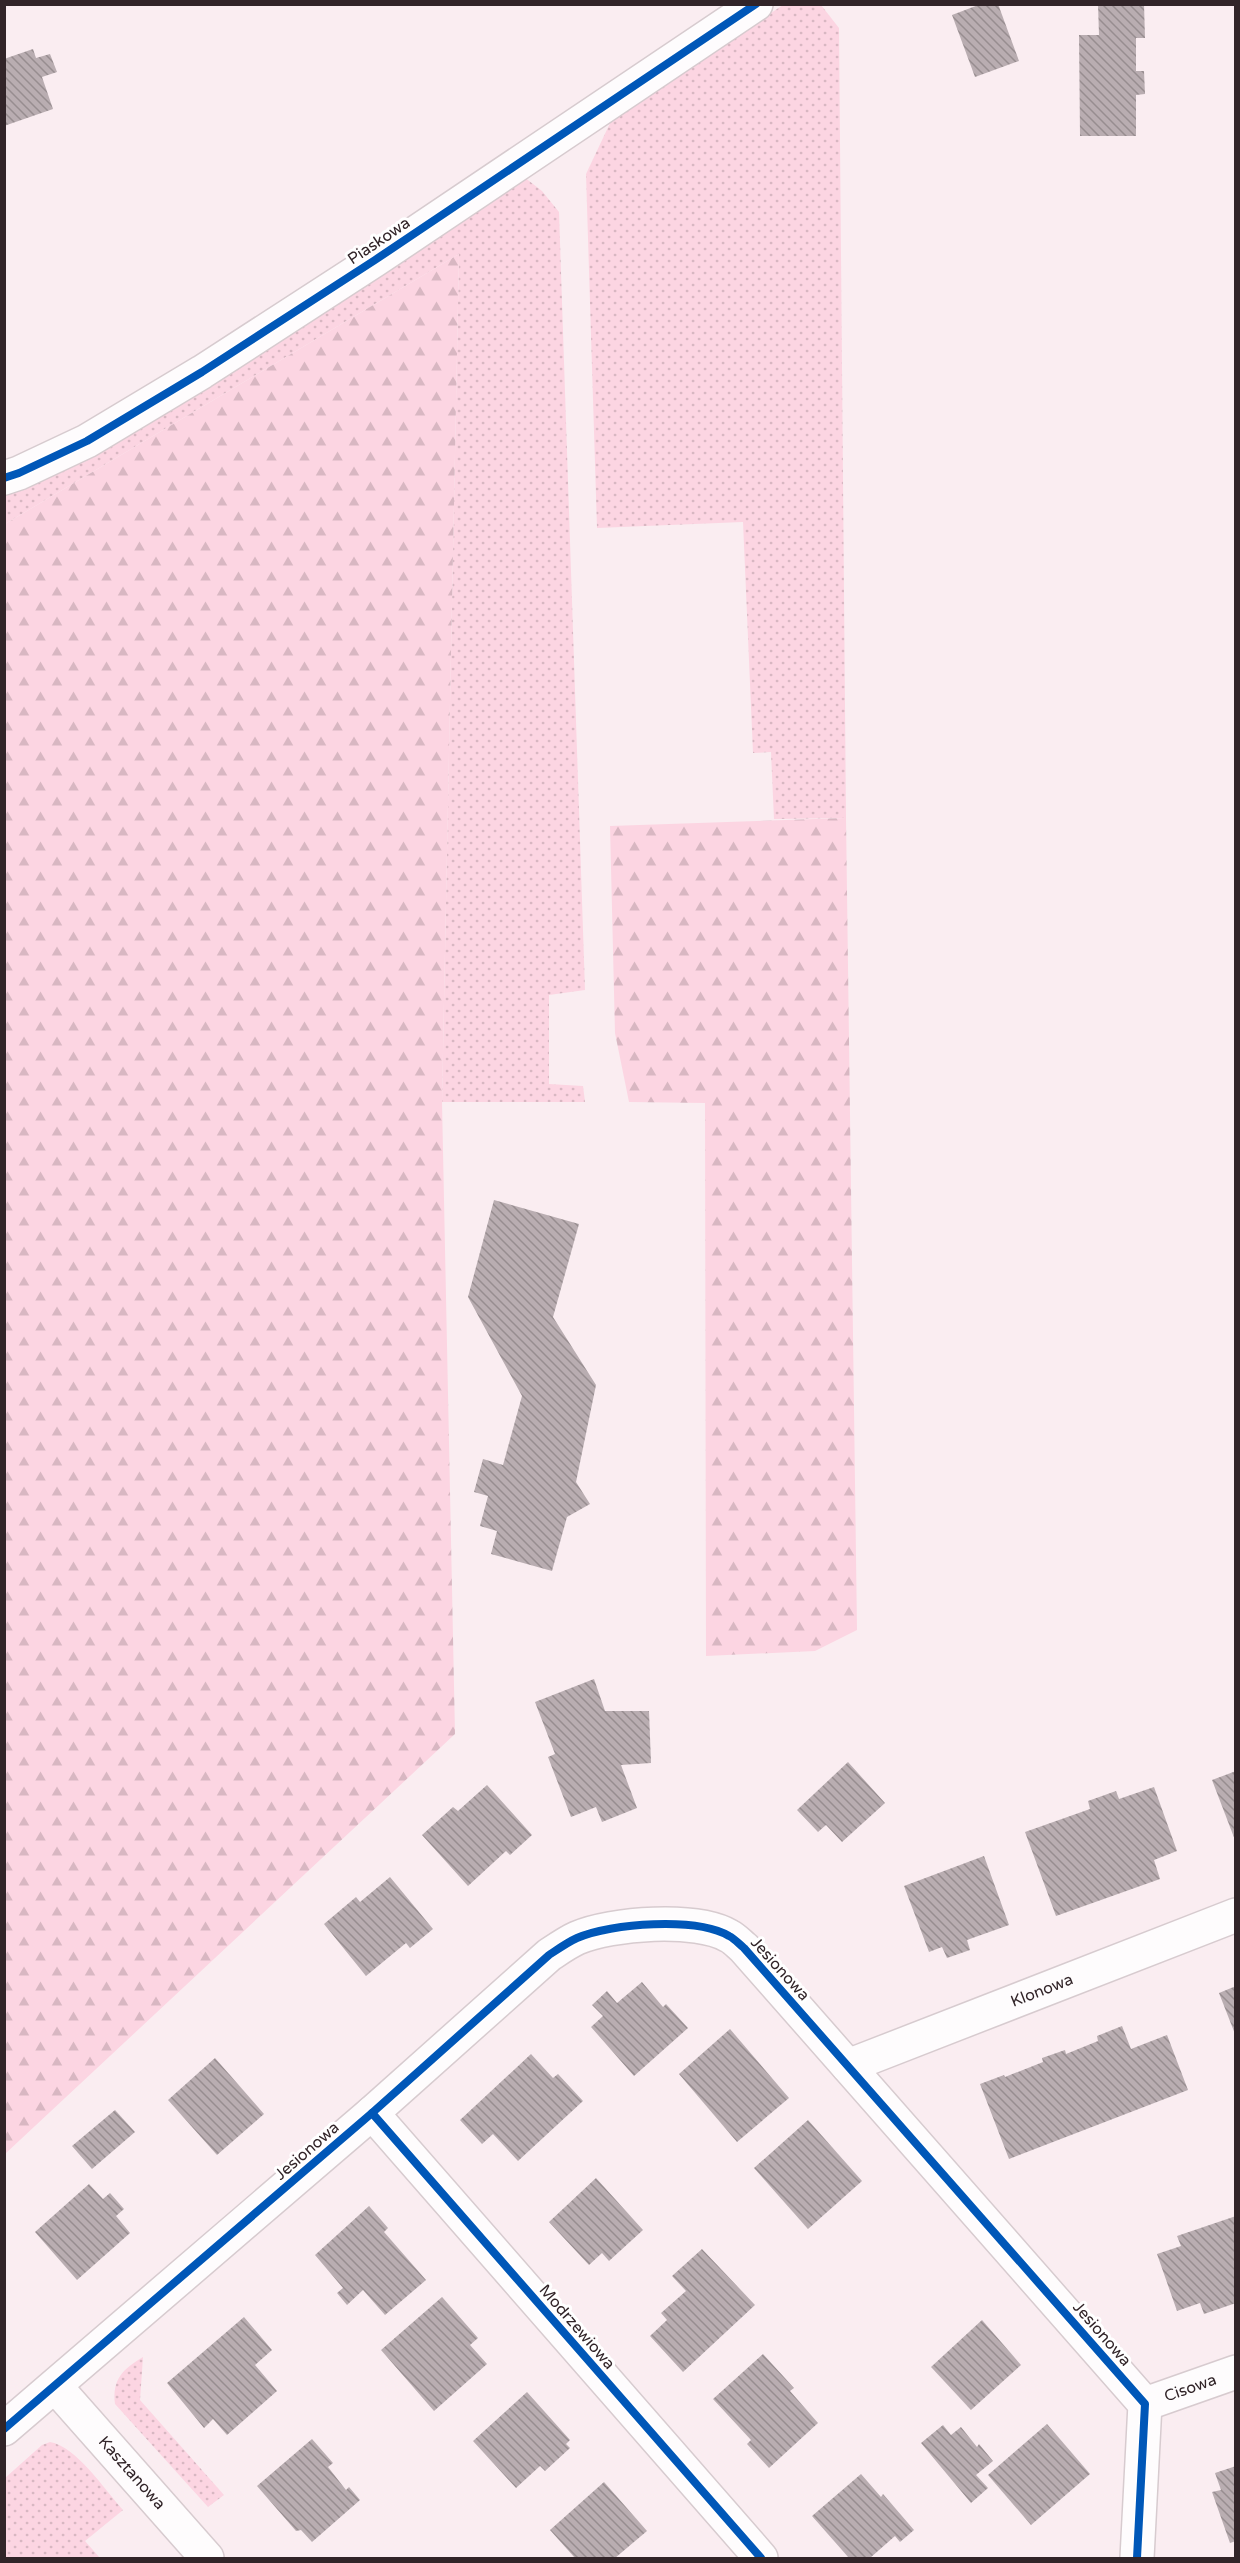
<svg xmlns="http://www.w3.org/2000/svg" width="1240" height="2563" font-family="'Varela Round',sans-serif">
<defs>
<pattern id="grass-dots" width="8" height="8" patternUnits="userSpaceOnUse" patternTransform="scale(1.5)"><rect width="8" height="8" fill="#fcd5e2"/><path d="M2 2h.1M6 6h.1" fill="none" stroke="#d8b7c2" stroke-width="1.8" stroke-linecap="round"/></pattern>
<pattern id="forest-firs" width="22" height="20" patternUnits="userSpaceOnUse" patternTransform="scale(1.5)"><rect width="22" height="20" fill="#fcd5e2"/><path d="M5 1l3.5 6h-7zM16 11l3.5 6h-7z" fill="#d8b7c2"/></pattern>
<pattern id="building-back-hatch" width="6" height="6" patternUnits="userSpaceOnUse" patternTransform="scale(1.5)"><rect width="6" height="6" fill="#b9adb1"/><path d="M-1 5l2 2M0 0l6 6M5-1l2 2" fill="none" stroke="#978d90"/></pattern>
</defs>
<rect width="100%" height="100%" fill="#faedf1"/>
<g fill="url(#grass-dots)">
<path d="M783,5h38l18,23 7,790 -72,1 -3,-67 -18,1 -10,-231 -146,6 -11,-354 26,-55z"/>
<path d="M524,177l18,14 17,21 26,778 -36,5v89l34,2 2,16h-143l17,-848 -454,270 -1,-32z"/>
<path d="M143,2357l-3,43 84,95 -16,12 -93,-103c-3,-25 8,-35 28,-47z"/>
<path d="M50,2442c27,5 54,47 73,68l-38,31 15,17h-95v-80l37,-33z"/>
</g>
<g fill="url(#forest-firs)">
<path d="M459,254l-17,848 13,632 -450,420v-1630z"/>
<path d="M846,818l11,812 -42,21 -109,5 -1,-553 -76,-1 -14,-69 -5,-207z"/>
</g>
<g fill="url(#building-back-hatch)">
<path d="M981,4h17l21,57 -44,16 -23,-62z"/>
<path d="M1098,4h46l1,34h-9v33h8l1,23 -9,1v41h-56l-1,-101h20z"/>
<path d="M33,49l3,9 14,-4 7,18 -15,5 11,32 -49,17v-67z"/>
<path d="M494,1200l85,24 -26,93 43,68 -20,97 14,22 -23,13 -15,54 -61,-17 6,-23 -17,-5 8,-30 -14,-4 9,-33 20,6 19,-69 -54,-99z"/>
<path d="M594,1679l11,32h44l2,52 -30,2 16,43 -35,14 -6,-15 -25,10 -23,-60 7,-3 -20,-52z"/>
<path d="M848,1762l37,41 -43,39 -16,-17 -8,7 -21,-22z"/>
<path d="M1236,1771v69h-1l-23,-60z"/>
<path d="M487,1785l45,50 -22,20 -4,-4 -38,35 -46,-51 31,-28 5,4z"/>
<path d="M1154,1787l23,64 -23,9 6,19 -104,37 -31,-84 65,-23 -2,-8 28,-10 3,8z"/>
<path d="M984,1856l25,69 -42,15 3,10 -23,8 -5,-11 -13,5 -25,-66z"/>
<path d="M390,1877l43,52 -23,19 -4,-5 -40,33 -42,-52 32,-27 4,5z"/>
<path d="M642,1982l21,25 3,-3 22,24 -54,48 -43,-49 12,-11 -11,-11 15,-14 10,12z"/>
<path d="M1236,1986v48h-1l-16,-41z"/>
<path d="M1122,2026l9,23 36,-14 21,55 -179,69 -29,-75 24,-9 1,2 38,-15 -1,-4 23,-8 1,4 32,-13 -1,-5z"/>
<path d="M730,2029l59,69 -52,44 -58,-68z"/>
<path d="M531,2054l22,24 5,-4 25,27 -65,60 -25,-27 -11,10 -22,-24z"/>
<path d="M215,2058l49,56 -47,41 -49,-55z"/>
<path d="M115,2110l20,22 -43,37 -20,-23z"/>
<path d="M808,2120l54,61 -54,48 -54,-61z"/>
<path d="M596,2178l47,52 -34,31 -7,-8 -13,12 -40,-43z"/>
<path d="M89,2184l14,15 7,-6 14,16 -8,7 14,17 -53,47 -42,-48z"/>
<path d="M369,2206l19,22 -4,4 42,48 -41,35 -22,-25 -16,15 -10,-12 6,-5 -28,-33z"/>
<path d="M1236,2216v87l-32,11 -4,-11 -23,8 -20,-57 24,-8 -4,-10z"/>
<path d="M702,2249l53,56 -72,67 -33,-36 17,-16 -6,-7 25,-22 -14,-15z"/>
<path d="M442,2297l36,41 -8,7 17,19 -53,47 -53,-61z"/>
<path d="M244,2317l28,33 -17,15 22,26 -50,44 -14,-16 -9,9 -37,-45z"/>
<path d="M982,2320l39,45 -50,45 -40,-43z"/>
<path d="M763,2354l31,34 -4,3 28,32 -49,45 -22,-24 4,-4 -38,-41z"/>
<path d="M527,2392l43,48 -4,4 4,4 -25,23 -5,-5 -24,22 -43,-47z"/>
<path d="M1047,2424l43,50 -59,51 -43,-50z"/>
<path d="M943,2425l8,10 10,-8 16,20 2,-3 14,17 -17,14 12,13 -17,15 -50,-60z"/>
<path d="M312,2439l21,24 -5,4 18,23 3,-3 11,13 -48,42 -11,-12 -5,1 -39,-45z"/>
<path d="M1236,2466v75l-6,2 -18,-51 9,-2 -6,-17z"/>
<path d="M861,2474l20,23 2,-3 31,36 -14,12 -5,-6 -25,22h-21l-37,-42z"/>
<path d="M604,2482l43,49 -32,27h-40l-25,-28z"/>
</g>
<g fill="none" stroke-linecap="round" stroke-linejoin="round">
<g stroke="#d7cbcf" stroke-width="36">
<g id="minor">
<path d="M4,478l15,-5 68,-32 115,-69 173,-112 381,-256"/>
<path id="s1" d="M848,2066l388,-151"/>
<path d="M372,2113l389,445"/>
<path id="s2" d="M55,2386l152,172"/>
<path id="s3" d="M1145,2404l91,-32"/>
<path d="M4,2429l368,-316 177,-158c9,-6 19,-13 28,-17 34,-15 120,-21 152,-2 6,3 10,8 15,12l401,456 -8,154"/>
</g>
</g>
<use href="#minor" stroke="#fefcfd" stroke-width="33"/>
<g stroke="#fff" stroke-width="11">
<g id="cycleway">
<path d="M4,478l15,-5 68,-32 115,-69 173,-112 381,-256"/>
<path d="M372,2113l389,445"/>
<path d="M4,2429l368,-316 177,-158c9,-6 19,-13 28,-17 34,-15 120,-21 152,-2 6,3 10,8 15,12l401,456 -8,154"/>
</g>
</g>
<use href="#cycleway" stroke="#0057b8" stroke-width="8"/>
</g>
<g text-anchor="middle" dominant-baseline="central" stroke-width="6" stroke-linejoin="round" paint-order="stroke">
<g font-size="16" fill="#312428" stroke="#fff">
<text transform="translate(379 241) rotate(-34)">Piaskowa</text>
<text transform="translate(780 1969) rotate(48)">Jesionowa</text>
<text stroke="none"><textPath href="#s1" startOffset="208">Klonowa</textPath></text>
<text transform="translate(307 2151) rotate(-41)">Jesionowa</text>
<text transform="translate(577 2327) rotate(49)">Modrzewiowa</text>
<text transform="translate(1102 2334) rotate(49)">Jesionowa</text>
<text stroke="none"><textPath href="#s3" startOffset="48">Cisowa</textPath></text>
<text stroke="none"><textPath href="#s2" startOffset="116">Kasztanowa</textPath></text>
</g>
</g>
<rect width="1240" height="2563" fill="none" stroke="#312428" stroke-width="12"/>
</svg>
